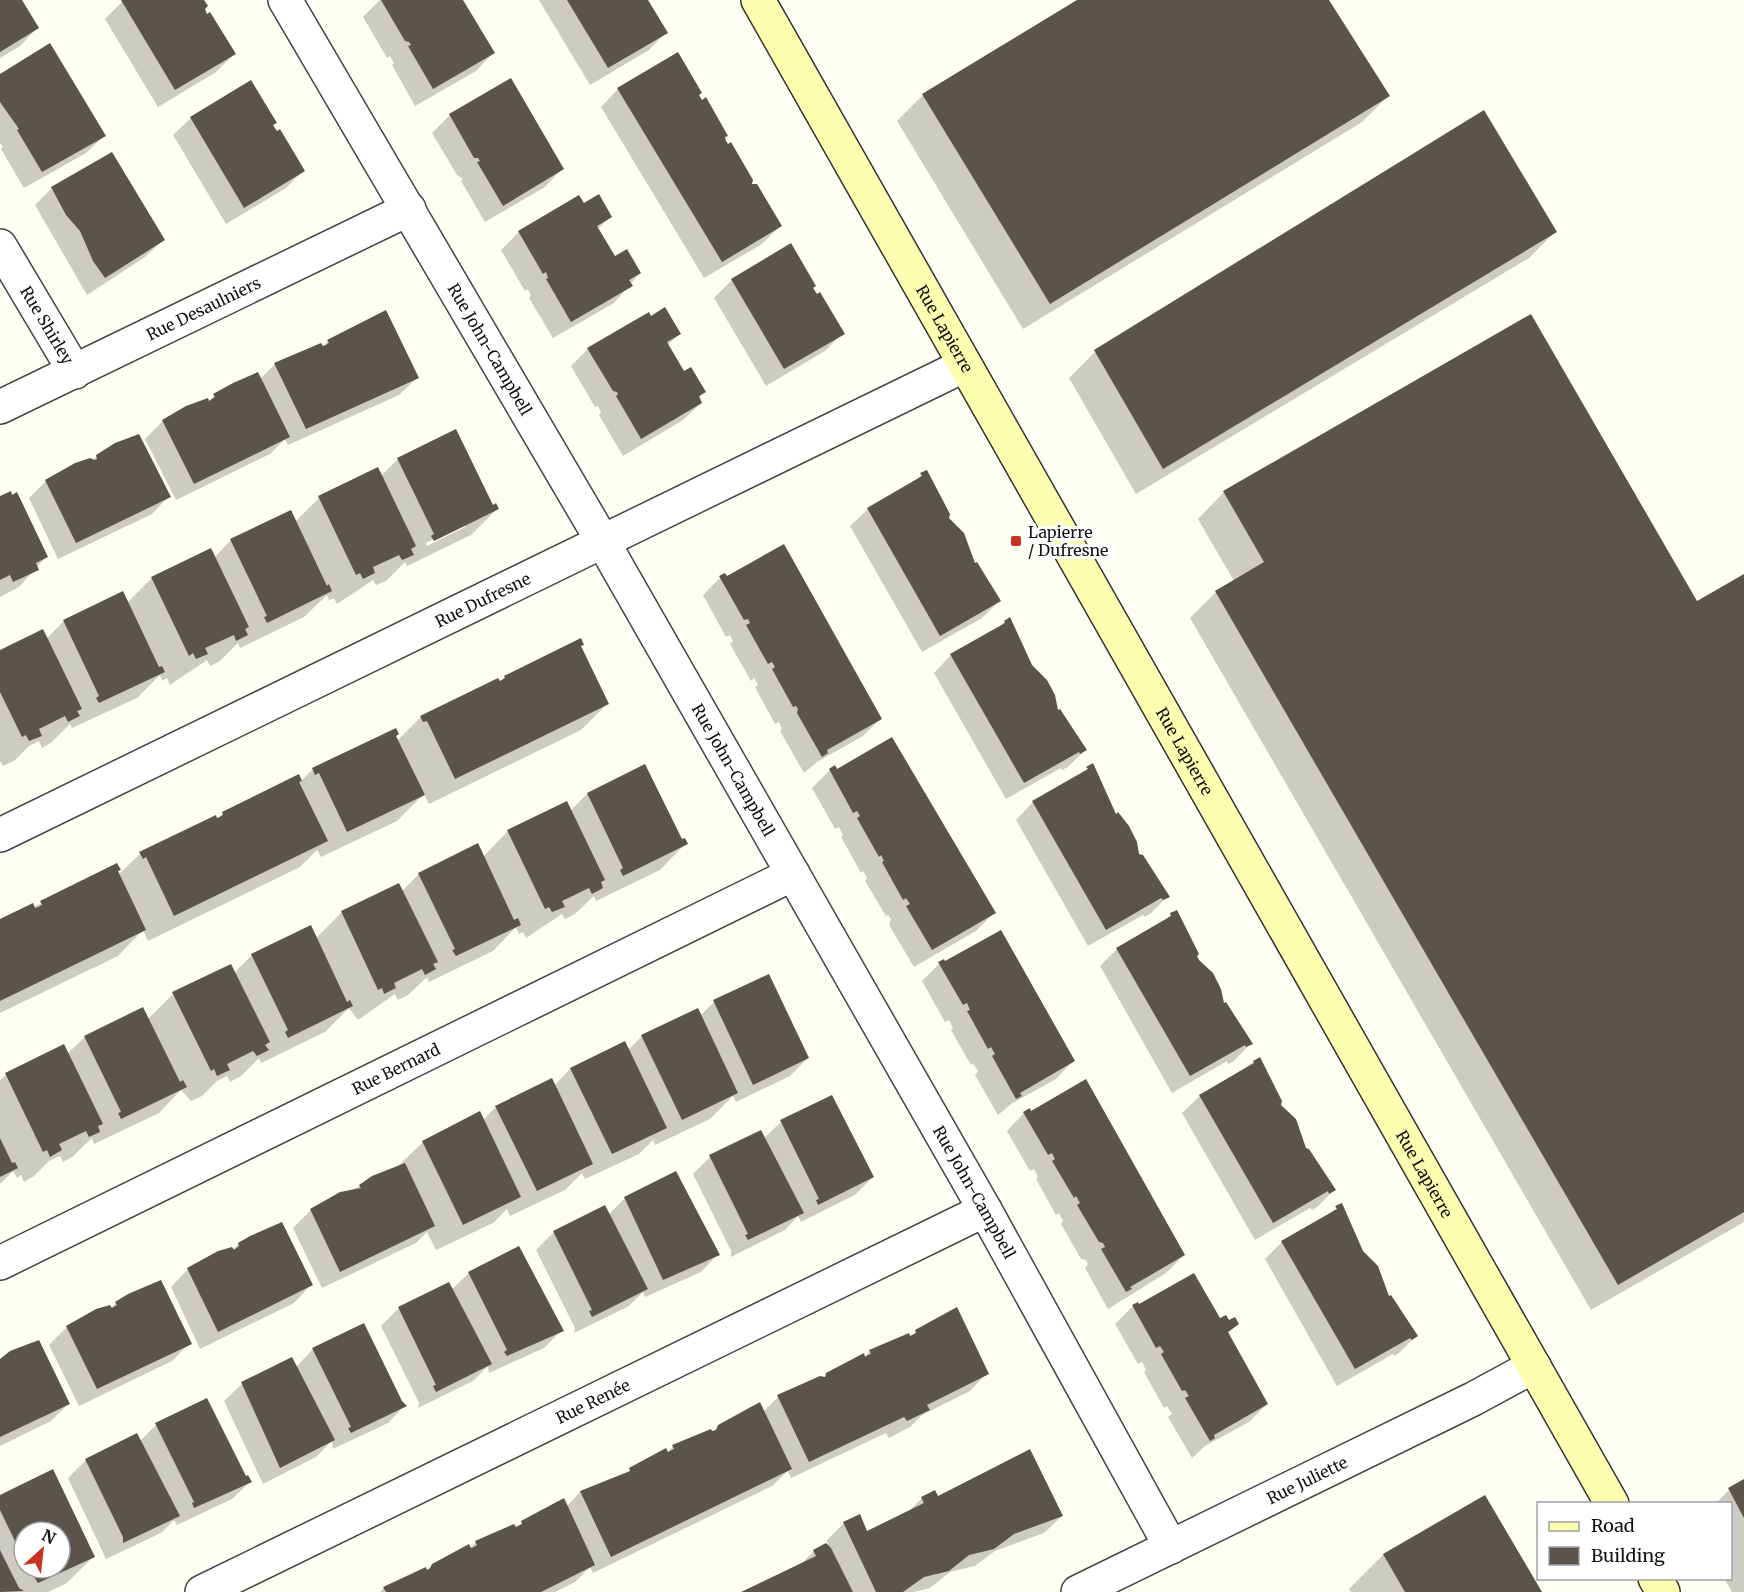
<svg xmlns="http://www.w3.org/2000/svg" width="1744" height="1592" viewBox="0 0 1744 1592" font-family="Merriweather,serif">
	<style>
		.shadow { fill: #0003; fill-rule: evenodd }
		.building { fill: #5a544d }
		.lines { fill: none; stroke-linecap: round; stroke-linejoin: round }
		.street-casing { stroke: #444; stroke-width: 36 }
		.secondary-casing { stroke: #333; stroke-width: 36 }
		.street { stroke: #fff; stroke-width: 33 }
		.secondary { stroke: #fcffb0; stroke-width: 33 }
		.poi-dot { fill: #c73323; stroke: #fff; stroke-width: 2 }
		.labels { text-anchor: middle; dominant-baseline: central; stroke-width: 6; stroke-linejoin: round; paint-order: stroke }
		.street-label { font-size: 16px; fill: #111; stroke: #fff }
		.poi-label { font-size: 16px; fill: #111; stroke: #fff; text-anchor: start }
	</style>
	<rect width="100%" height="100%" fill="#fffef5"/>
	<g class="shadow">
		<polygon points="0,0 20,0 37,28 20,46 0,58"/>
		<polygon points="124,0 202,0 203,9 234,54 216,72 158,107 105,19"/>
		<polygon points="380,0 462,0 493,53 476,71 415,106 392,65 394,63 390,56 387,58 363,17"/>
		<polygon points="539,0 647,0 666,32 649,50 590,85"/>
		<polygon points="1080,0 1327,0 1388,96 1362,122 1023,329 897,121 923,95"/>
		<polygon points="0,76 104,136 86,153 24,188 1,149 3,147 0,143"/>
		<polygon points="510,80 562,169 545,187 485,222 461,181 463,179 457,175 432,133 450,115"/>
		<polygon points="618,89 698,96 749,185 780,226 762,244 704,278 601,107"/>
		<polygon points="191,118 272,126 303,171 286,188 226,224 173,135"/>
		<polygon points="52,188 163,240 145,257 87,295 35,205"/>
		<polygon points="579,197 583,205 610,217 598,229 615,259 640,273 614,303 553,338 529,298 531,296 528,289 525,291 501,250 519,232"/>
		<polygon points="1555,232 1529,258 1136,494 1069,378 1095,352"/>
		<polygon points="732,280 812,288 843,333 825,351 766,386 714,298"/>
		<polygon points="650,318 679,334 667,346 683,373 705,392 698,398 701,403 683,420 623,456 599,415 601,412 598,406 595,407 571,366 588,349"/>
		<polygon points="328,341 417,378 399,395 288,445 285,439 270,454 176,500 145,439 163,421 208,402 214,396 260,379 275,364 322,348"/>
		<polygon points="97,456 169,496 152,514 58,559 29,498 46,481 91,462"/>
		<path d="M398 459 497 509 471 535 407 566 405 562 386 581 376 585 373 580 337 604 334 598 329 600 327 595 304 617 240 648 238 643 220 661 210 666 207 660 170 685 167 678 162 681 160 675 137 698 72 728 70 724 52 742 42 748 39 741 29 746 14 761 3 766 0 761V651L46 639 64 621 127 603 152 578 214 558 231 540 295 522 319 498 381 476ZM465 524V527L427 546 426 543Z"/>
		<polygon points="921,475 974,565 999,601 982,618 922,652 850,526 868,509 914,482"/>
		<polygon points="1224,492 1697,603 1744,576 1744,1222 1591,1310 1190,618 1216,592 1234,581 1198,519"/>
		<polygon points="0,498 46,557 19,587 0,597"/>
		<polygon points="720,578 880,719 863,736 817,762 804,773 780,731 782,729 779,722 775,724 755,687 758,685 754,678 751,681 730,644 733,641 730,635 726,637 703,595"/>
		<polygon points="1004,622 1057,712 1085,750 1068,767 1062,770 1061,768 1006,799 934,673 951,655 997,629"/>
		<polygon points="579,647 607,704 581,730 429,804 424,794 397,821 321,857 317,850 300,867 148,941 143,930 118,956 0,1013 0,921 116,872 118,875 140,854 215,817 216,820 223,813 298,776 301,781 313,769 395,736 397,741 421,717 499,683 505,677"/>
		<polygon points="1093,765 1115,816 1138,855 1168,896 1150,914 1145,917 1143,915 1088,946 1016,820 1033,802 1080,776"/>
		<polygon points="644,766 682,841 686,843 660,870 596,901 594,896 575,914 565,919 562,914 526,938 523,932 519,934 516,927 493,951 429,982 427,977 408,995 398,1000 395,994 358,1020 349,1008 325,1032 261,1063 259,1058 241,1076 230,1082 227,1076 217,1081 202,1096 191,1101 181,1090 159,1113 94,1144 92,1138 72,1157 63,1162 60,1156 49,1161 34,1176 24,1182 21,1175 17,1178 13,1171 0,1184 0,1080 6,1075 64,1046 67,1054 85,1037 148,1019 173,994 234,973 252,955 315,939 341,913 399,885 402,891 419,874 483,857 508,831 570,811 587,794"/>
		<polygon points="830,770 994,913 976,931 914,967 889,925 891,919 888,915 886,916 865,881 867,878 863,871 861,873 841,837 843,835 839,827 835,829 812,788"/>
		<polygon points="1171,915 1223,1006 1251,1043 1234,1061 1228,1064 1227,1061 1172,1093 1100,966 1117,949 1162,923"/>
		<polygon points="939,964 1073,1061 1056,1079 1011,1104 998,1115 975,1075 978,1071 973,1063 971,1065 951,1030 953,1028 949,1020 945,1022 922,981"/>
		<polygon points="714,1002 808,1058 790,1076 736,1102 733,1096 710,1119 655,1145 653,1140 639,1154 585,1179 582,1173 565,1190 510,1216 507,1209 493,1223 436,1250 427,1232 416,1243 322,1288 293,1228 311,1210 396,1168 423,1142 483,1120 496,1107 554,1086 570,1069 624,1043 628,1050 642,1036 700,1016"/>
		<polygon points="1254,1062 1304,1149 1334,1190 1317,1207 1312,1210 1310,1208 1255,1240 1182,1113 1200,1096"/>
		<polygon points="831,1097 873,1177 855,1195 801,1222 798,1216 785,1230 731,1257 731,1251 693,1174 710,1157 764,1138 781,1122"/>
		<polygon points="1024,1113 1184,1255 1166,1273 1108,1309 1085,1268 1088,1264 1086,1260 1081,1259 1061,1224 1063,1221 1059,1213 1056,1215 1036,1179 1038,1177 1034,1169 1030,1171 1007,1131"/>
		<polygon points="625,1198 718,1254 701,1272 645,1297 643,1292 629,1306 574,1333 575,1328 536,1250 554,1232 604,1207 608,1215"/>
		<polygon points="1341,1205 1362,1252 1389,1298 1416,1336 1399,1353 1394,1356 1393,1354 1337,1386 1265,1259 1282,1242 1328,1215"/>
		<polygon points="239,1244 311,1285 294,1303 200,1349 171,1287 188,1269 232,1250"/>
		<polygon points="469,1273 562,1330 544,1348 489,1373 488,1366 473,1381 418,1408 419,1403 381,1326 398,1309 448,1284 451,1290"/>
		<polygon points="116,1303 190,1343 172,1361 79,1406 49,1345 67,1327 97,1311 110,1309"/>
		<polygon points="1133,1306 1237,1324 1227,1334 1267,1404 1249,1422 1205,1446 1192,1458 1168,1417 1172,1414 1167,1406 1164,1408 1144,1372 1146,1370 1142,1362 1138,1364 1115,1324"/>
		<polygon points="916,1332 987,1373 970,1391 922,1415 910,1427 889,1438 886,1433 791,1478 788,1471 772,1486 593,1573 590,1567 575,1582 555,1592 380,1592 384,1588 426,1572 470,1548 476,1542 566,1507 580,1492 624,1475 665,1450 667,1453 673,1446 710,1431 712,1433 719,1426 763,1412 778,1397 823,1378 864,1357 870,1351 909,1338"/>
		<polygon points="313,1349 405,1405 388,1423 333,1449 332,1441 316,1457 263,1484 224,1401 242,1384 296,1367"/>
		<polygon points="0,1360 68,1404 51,1421 0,1446"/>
		<polygon points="156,1425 250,1482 232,1499 177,1525 174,1520 161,1533 106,1559 68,1478 86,1460 140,1441"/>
		<path d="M52 1471 93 1557 67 1583 48 1592H0V1497ZM24 1532H60V1568H24Z"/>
		<polygon points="1744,1480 1744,1592 1732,1592 1724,1578 1730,1578 1730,1504 1715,1504 1729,1490"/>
		<polygon points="1485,1497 1540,1592 1351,1592 1349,1589 1383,1555"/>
		<polygon points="922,1498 1062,1516 1044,1533 995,1551 975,1566 950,1572 930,1588 914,1592 745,1592 800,1565 814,1551 828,1544 827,1540 844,1523 867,1533 907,1513"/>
	</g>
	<g class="building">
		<polygon points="0,0 22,0 39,28 0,52"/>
		<polygon points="121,0 204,0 208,6 205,9 207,14 210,12 236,54 175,90"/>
		<polygon points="381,0 463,0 495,53 433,89 408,46 411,45 409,42 405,41"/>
		<polygon points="567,0 648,0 668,33 608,68"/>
		<polygon points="1077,0 1329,0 1390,96 1050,304 922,94"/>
		<polygon points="50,43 106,136 42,172 17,130 19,129 0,102 0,74"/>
		<polygon points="678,52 702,93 699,95 702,100 706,97 728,136 725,137 726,141 728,144 731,142 753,180 752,184 757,184 782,226 722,262 617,88"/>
		<polygon points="511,78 564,169 503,206 477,162 480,161 478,158 474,158 449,114"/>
		<polygon points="251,80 277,123 273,125 277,131 280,129 305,171 244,208 190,117"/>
		<polygon points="1484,110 1557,232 1163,469 1094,350"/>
		<polygon points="112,152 165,240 105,278 93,261 80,231 66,215 51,187"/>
		<polygon points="599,194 612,217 597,226 615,256 627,249 641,273 629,280 633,286 571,322 546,279 548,278 546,272 543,274 518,231 579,195 584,203"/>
		<polygon points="791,243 816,286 813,288 817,294 820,292 845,334 784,369 731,279"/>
		<polygon points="665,307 681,334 667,342 684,371 691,367 706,392 699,396 702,403 641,439 616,396 618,394 617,392 613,391 587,348 649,312 651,316"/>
		<polygon points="386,310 419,378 306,429 274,363 321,343 323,346 326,345 329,343 327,340"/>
		<polygon points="1531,314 1697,601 1744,574 1744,1212 1618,1285 1215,591 1264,562 1223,491"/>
		<polygon points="258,372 290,437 194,484 162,420 186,406 208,398 209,401 215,397 213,394 233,383"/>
		<polygon points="456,429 493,505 496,503 499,509 434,541 431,536 434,534 397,458"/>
		<polygon points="139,434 171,497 76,543 45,480 75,463 90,458 95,460 97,459 96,455 115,443"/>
		<polygon points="378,467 416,546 411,549 414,555 402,560 399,555 373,567 375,573 363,579 360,573 356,575 318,496"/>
		<polygon points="927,470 950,514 949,518 964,533 975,563 977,562 1001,601 940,636 867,508 922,476 920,473"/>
		<polygon points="11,491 12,495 17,492 48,557 36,563 39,570 13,582 10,575 0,580 0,496"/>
		<polygon points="291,510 327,586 329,584 332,591 267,623 264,617 267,616 230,539"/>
		<polygon points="784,544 882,719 827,750 828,753 822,757 797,713 798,709 796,706 793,707 772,669 775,667 772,662 768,664 746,625 750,623 748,619 744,620 719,576 725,573 727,576"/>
		<polygon points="211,548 249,627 245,629 248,635 236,641 234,635 205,648 208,654 196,659 193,653 189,656 151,577"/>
		<polygon points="123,591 159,667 162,666 165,672 99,703 96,698 99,696 63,620"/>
		<polygon points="1010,617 1032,665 1047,680 1055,695 1058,710 1060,709 1087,750 1080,754 1079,752 1024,783 950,654 1005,623 1004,621"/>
		<polygon points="43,629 82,709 77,711 80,716 68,722 65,716 39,729 42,736 29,741 26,735 22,737 0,692 0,650"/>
		<polygon points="581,638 584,645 581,646 609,704 455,779 427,721 423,722 420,716 498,678 500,681 505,678 504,676"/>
		<polygon points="396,728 399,734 396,736 425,795 347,832 319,773 315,775 312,768"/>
		<polygon points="892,737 996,913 932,950 906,906 910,904 906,898 903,900 882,862 884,861 881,855 879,857 857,818 860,816 857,811 853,813 829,769 835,765 837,769"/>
		<polygon points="1093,763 1116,814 1118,812 1129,826 1137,842 1139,854 1143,855 1170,897 1163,900 1161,898 1106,930 1032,801 1088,769 1086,767"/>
		<polygon points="645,764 682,839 685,838 688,844 623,876 620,870 623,868 587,793"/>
		<polygon points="299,774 302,781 299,782 328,841 174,916 146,857 143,859 139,852 216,815 217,818 220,817 223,815 222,812"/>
		<polygon points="567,801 605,880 601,882 603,888 592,894 589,888 562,901 565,907 552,912 549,907 545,909 507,830"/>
		<polygon points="478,843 514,920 518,918 521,925 456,956 452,950 455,949 418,873"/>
		<polygon points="117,863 121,870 118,871 146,930 0,1001 0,919 33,903 35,908 38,907 42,905 40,901"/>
		<polygon points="399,883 438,962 433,964 436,969 425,975 422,969 394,983 396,988 384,994 382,988 378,990 341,911"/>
		<polygon points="1177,910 1199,954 1197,956 1199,960 1213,973 1221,989 1224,1003 1226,1002 1253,1044 1246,1047 1245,1045 1190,1076 1116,948 1171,916 1170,913"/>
		<polygon points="311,925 347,1002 350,1000 353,1006 288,1038 285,1032 288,1030 251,954"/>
		<polygon points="1001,930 1075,1061 1020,1093 1022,1096 1016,1099 992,1056 995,1054 991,1047 988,1049 967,1011 970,1010 967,1003 963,1005 938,962 944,959 945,961"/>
		<polygon points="231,964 270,1042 265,1045 269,1050 257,1056 253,1051 227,1064 230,1070 217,1076 214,1069 211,1071 172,992"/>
		<polygon points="769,974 809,1058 753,1085 713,1000"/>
		<polygon points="143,1007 180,1082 183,1080 187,1087 121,1119 118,1113 121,1112 84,1036"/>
		<polygon points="698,1008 738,1093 682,1120 641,1035"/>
		<polygon points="625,1041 667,1128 612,1154 570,1068"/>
		<polygon points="64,1044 103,1124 98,1126 100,1132 89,1137 86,1131 59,1144 62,1150 50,1157 47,1150 43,1152 5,1073"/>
		<polygon points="1260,1057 1282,1101 1281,1105 1296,1119 1306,1148 1309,1149 1336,1190 1329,1194 1328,1191 1273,1223 1199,1095 1254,1063 1253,1061"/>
		<polygon points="552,1078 593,1164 537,1191 495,1106"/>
		<polygon points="1086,1079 1185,1255 1130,1287 1132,1289 1126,1292 1101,1249 1105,1247 1103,1243 1099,1242 1077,1205 1080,1203 1076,1196 1074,1198 1052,1161 1055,1159 1052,1153 1048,1155 1023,1112 1030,1108 1031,1111"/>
		<polygon points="832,1095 874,1177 818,1205 816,1200 819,1199 780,1120"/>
		<polygon points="480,1111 521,1197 463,1225 422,1141"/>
		<polygon points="761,1130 804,1213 748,1240 745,1235 748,1234 709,1155"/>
		<polygon points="0,1138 12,1163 15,1162 18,1168 0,1177"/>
		<polygon points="405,1163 435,1226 340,1272 310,1209 340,1192 361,1188 359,1185 372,1176"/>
		<polygon points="676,1171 720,1255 663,1280 624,1197"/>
		<polygon points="1342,1203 1363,1251 1378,1266 1389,1296 1391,1295 1418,1336 1412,1340 1410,1338 1355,1369 1281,1241 1337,1209 1335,1206"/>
		<polygon points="605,1205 648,1289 592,1317 589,1311 592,1310 553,1231"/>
		<polygon points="282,1222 313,1285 218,1332 187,1268 218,1251 232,1247 234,1250 239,1246 238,1243 250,1236"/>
		<polygon points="519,1246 564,1331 507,1356 504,1352 507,1350 468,1272"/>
		<polygon points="1194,1273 1220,1318 1226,1315 1229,1320 1235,1317 1239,1324 1228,1332 1268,1404 1214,1435 1215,1438 1210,1441 1185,1398 1189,1396 1185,1390 1182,1391 1161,1354 1164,1352 1160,1346 1156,1348 1132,1305 1138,1302 1139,1304"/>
		<polygon points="161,1280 192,1344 97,1389 66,1326 96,1309 110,1305 112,1308 117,1305 115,1302 128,1294"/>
		<polygon points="449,1282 492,1364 436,1392 433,1386 436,1385 398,1307"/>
		<polygon points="957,1307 989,1374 927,1405 930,1410 907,1421 904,1417 809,1462 777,1395 820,1376 825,1377 826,1373 864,1353 865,1357 868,1355 871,1354 869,1350 909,1333 910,1336 916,1333 915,1330"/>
		<polygon points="364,1323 402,1401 407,1406 351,1433 348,1428 351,1427 312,1348"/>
		<polygon points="39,1340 70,1404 0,1437 0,1359 10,1351"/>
		<polygon points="292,1357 335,1440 280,1468 241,1382"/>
		<polygon points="207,1398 246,1476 248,1475 252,1482 194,1508 192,1503 194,1502 155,1423"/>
		<polygon points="760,1402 792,1469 611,1557 580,1491 630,1471 629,1468 666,1448 668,1452 674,1449 672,1445 711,1429 712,1431 716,1430 718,1425"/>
		<polygon points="137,1433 180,1516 123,1543 123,1537 85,1459"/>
		<polygon points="1030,1449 1063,1516 1014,1534 994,1549 969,1555 949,1571 924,1577 903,1592 876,1592 843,1522 860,1514 867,1531 924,1503 921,1497 935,1490 938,1496 940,1495"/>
		<polygon points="53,1469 95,1557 38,1583 28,1568 60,1568 60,1532 24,1532 24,1560 0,1510 0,1495"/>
		<polygon points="1744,1479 1744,1518 1728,1488"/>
		<polygon points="1485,1495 1542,1592 1405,1592 1383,1554"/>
		<polygon points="564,1498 595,1565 541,1592 386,1592 383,1587 426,1567 427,1570 430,1568 432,1564 469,1544 471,1548 474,1547 477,1545 475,1541 514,1524 516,1527 522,1524 521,1521"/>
		<polygon points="826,1543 831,1548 853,1592 741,1592 816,1556 813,1550"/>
		<polygon points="0,1550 19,1588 24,1591 0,1592"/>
	</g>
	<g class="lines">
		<defs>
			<g id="street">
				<path id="s1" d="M285 0 603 542 985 1210 1171 1547"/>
				<path id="s2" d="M0 246 75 372"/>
				<path id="s3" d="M0 407 409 209"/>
				<path id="s4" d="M0 835 965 365"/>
				<path id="s5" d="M0 1263 793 874"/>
				<path id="s6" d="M202 1592 985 1210"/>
				<path id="s7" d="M1078 1592 1473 1399 1534 1366"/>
			</g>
			<g id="secondary">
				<path id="s8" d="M758 0 1612 1504"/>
				<polyline points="1655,1578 1663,1592"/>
			</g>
		</defs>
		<use href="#street" class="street-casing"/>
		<use href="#secondary" class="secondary-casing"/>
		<use href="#street" class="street"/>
		<use href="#secondary" class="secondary"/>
	</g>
	<rect class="poi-dot" x="1010" y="535" width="12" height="12" rx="3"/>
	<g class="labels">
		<g class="street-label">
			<text stroke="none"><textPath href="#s3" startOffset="226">Rue Desaulniers</textPath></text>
			<text stroke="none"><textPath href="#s2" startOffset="92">Rue Shirley</textPath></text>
			<text stroke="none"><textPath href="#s8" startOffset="378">Rue Lapierre</textPath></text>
			<text stroke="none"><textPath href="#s1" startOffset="405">Rue John-Campbell</textPath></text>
			<text stroke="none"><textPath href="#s4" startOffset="537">Rue Dufresne</textPath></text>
			<text stroke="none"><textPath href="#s8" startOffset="864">Rue Lapierre</textPath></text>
			<text stroke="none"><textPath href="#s1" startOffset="891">Rue John-Campbell</textPath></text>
			<text stroke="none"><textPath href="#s5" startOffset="441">Rue Bernard</textPath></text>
			<text stroke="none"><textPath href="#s8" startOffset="1350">Rue Lapierre</textPath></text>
			<text stroke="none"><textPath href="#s1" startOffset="1377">Rue John-Campbell</textPath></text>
			<text stroke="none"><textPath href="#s6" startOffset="435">Rue Renée</textPath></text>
			<text stroke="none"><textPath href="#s7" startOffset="255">Rue Juliette</textPath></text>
		</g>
		<g class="poi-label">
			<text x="1028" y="532">Lapierre<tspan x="1028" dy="18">/ Dufresne</tspan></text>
		</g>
	</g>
	<rect x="1537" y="1502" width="195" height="78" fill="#ffffff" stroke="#a0a0a0" stroke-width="1.5"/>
	<rect x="1549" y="1522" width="30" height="9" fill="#fcffb0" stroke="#a0a0a0" stroke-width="1.5"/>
	<text x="1591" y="1532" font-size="18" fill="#111111">Road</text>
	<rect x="1549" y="1547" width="30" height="18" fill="#5a544d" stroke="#a0a0a0" stroke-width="1.5"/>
	<text x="1591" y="1562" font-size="18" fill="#111111">Building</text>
	<g transform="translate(42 1550) rotate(27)"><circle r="28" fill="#ffffff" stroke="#a0a0a0" stroke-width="1.5"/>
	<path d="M0-4.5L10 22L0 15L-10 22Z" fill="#c73323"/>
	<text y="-9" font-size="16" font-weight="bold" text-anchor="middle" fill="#111111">N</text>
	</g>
</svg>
